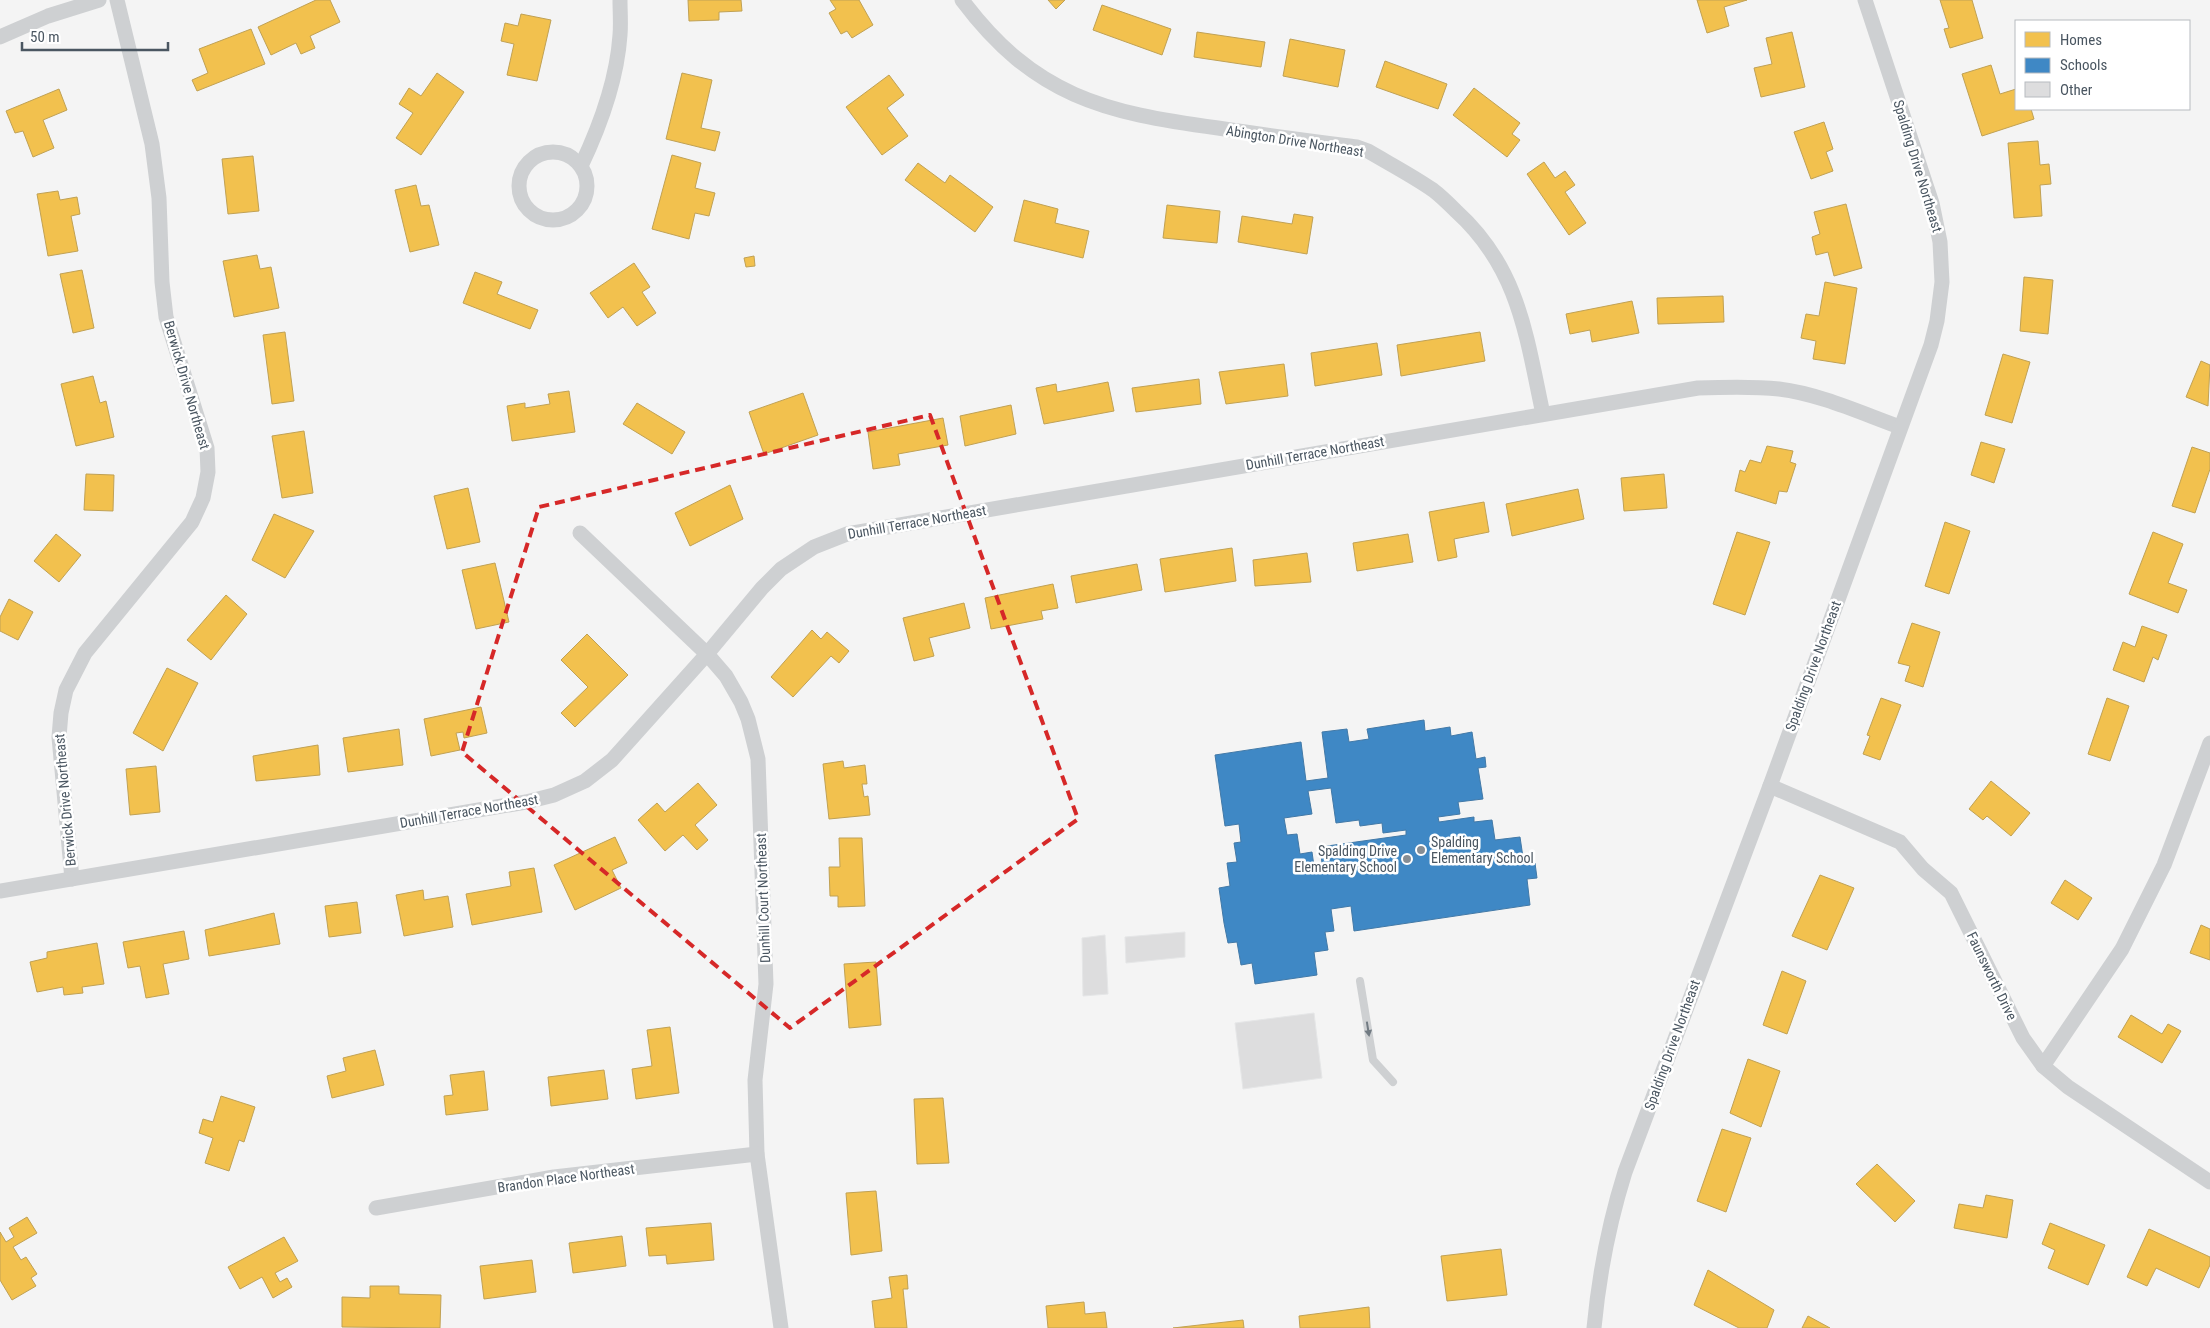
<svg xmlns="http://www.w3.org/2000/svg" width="2210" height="1328" viewBox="0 0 2210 1328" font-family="'Roboto Condensed',sans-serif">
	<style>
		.homes { fill: #f2c14e; stroke: #c0a154 }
		.schools { fill: #3f88c5; stroke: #4279a7; fill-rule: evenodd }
		.building { fill: #ddddde; stroke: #e5e6e7 }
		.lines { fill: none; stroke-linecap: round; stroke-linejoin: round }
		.lane { stroke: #ced0d2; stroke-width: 8 }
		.street { stroke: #ced0d2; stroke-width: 15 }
		.oneway { fill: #727b83 }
		.marked { fill: none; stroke: #d62828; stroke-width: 4; stroke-dasharray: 10 6; stroke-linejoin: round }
		.poi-dot { fill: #868d94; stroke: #fff; stroke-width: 2 }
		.labels { text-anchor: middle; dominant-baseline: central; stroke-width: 5; stroke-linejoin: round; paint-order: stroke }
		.street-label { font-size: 14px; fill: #4a5661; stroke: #fff }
		.poi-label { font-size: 14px; fill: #4a5661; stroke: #fff; text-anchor: start }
	</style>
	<rect width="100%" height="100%" fill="#f4f4f4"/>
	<g class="homes">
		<polygon points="316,0 330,0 340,22 310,36 315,48 301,54 296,43 271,55 258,27"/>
		<polygon points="688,0 741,0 742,11 719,12 719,20 689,21"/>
		<polygon points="830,0 859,0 873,25 852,38 847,31 841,34 829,13 836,9"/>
		<polygon points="1048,0 1065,0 1056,9"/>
		<polygon points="1697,0 1747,0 1724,7 1729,26 1707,33"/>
		<polygon points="1940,0 1972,0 1983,38 1950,48 1944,29 1949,28"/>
		<polygon points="1102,5 1171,29 1162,55 1093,30"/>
		<polygon points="521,14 551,20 537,81 507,75 514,44 501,41 505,23 518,26"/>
		<polygon points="251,29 265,64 197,91 192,80 208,73 199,49"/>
		<polygon points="1197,32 1265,42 1261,67 1194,57"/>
		<polygon points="1792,32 1805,87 1761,97 1754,68 1772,64 1766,38"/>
		<polygon points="1290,39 1345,50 1338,87 1283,76"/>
		<polygon points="1385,61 1447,84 1438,109 1376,87"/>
		<polygon points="1991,65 2000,94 2016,89 2016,109 2031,109 2034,119 1982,136 1962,74"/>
		<polygon points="437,73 464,92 421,155 396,138 413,113 399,104 409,88 421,96"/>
		<polygon points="682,73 712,80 701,128 720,132 715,151 666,139"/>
		<polygon points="889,75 904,95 887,108 908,136 882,155 846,107"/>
		<polygon points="1474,88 1520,123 1512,134 1520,140 1507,157 1453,115"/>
		<polygon points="59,89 67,110 43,120 54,148 33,157 23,131 15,133 6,111"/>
		<polygon points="1824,122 1833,149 1826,152 1833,171 1811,179 1794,132"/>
		<polygon points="2038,141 2040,165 2049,164 2051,184 2040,185 2042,216 2014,218 2008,143"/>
		<polygon points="672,155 701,163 695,188 715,193 709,216 695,213 689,239 652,229"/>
		<polygon points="253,156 259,211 228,214 222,159"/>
		<polygon points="1544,162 1555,178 1565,171 1575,185 1565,192 1586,223 1569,235 1527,174"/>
		<polygon points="918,163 945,183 950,175 993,207 975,232 905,180"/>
		<polygon points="416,185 421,206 429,205 439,245 410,252 395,190"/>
		<polygon points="58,191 60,200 77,197 80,214 71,216 78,251 48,256 37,194"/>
		<polygon points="1024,200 1058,209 1055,223 1089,231 1083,258 1014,241"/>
		<polygon points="1846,204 1862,268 1834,276 1828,252 1816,255 1812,237 1820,234 1814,212"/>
		<polygon points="1167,205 1220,211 1217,243 1163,238"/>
		<polygon points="1294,214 1313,217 1307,254 1238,242 1242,216 1292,224"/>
		<polygon points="257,255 260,269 271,267 279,308 234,317 223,261"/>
		<polygon points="754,256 755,266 746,267 744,258"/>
		<polygon points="634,263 650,287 642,292 656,313 637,326 623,307 608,318 590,293"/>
		<polygon points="82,270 94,328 73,333 60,274"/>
		<polygon points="475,272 502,282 497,294 538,310 530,329 463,303"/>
		<polygon points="2024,277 2053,280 2048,334 2020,331"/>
		<polygon points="1825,282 1857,288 1845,364 1813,359 1816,341 1801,338 1806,314 1819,316"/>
		<polygon points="1723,296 1724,322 1658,324 1657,298"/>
		<polygon points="1632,301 1639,333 1592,342 1590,330 1570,334 1566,314"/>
		<polygon points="285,332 294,401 272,404 263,335"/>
		<polygon points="1480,332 1485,361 1401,376 1397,345"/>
		<polygon points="1377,343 1382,375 1315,386 1311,353"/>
		<polygon points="2003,354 2030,362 2012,423 1985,415"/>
		<polygon points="2201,361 2210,365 2208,406 2186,397"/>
		<polygon points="1284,364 1288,396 1226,404 1219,372"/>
		<polygon points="93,376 100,403 106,401 114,437 76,446 61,384"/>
		<polygon points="1199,379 1201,404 1136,412 1132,388"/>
		<polygon points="1108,382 1114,411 1044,424 1036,388 1056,384 1057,392"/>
		<polygon points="569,391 575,432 512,441 507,406 525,403 525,408 550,404 548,394"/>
		<polygon points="803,393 818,435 764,454 749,412"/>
		<polygon points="637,403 685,432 672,454 623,424"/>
		<polygon points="1011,405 1016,434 965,446 960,416"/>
		<polygon points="943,418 948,445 898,454 900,465 873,469 868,432"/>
		<polygon points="304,431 313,493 282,498 272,436"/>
		<polygon points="1981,442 2005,449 1994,483 1971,475"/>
		<polygon points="1767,446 1793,451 1790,462 1796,464 1787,492 1779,491 1776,504 1735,491 1740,470 1745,472 1750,460 1761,463"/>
		<polygon points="2192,447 2210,453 2210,469 2195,513 2172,506"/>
		<polygon points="86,474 114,475 113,511 84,510"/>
		<polygon points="1664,474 1667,508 1624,511 1621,478"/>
		<polygon points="730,485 743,519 690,546 675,513"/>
		<polygon points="468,488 480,542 447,549 434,496"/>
		<polygon points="1578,489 1584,519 1512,536 1506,504"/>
		<polygon points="1484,502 1489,532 1454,539 1457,557 1438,561 1429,512"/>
		<polygon points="274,514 314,531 285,578 252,560"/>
		<polygon points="1945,522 1970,531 1949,594 1925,586"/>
		<polygon points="1737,532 1770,542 1745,615 1713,604"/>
		<polygon points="2153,532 2183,544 2168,583 2187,590 2178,613 2129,594"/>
		<polygon points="56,534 81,555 59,582 34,561"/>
		<polygon points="1408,534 1413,562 1357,571 1353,543"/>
		<polygon points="1232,548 1236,581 1165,592 1160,559"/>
		<polygon points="1307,553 1311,582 1255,586 1253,560"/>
		<polygon points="495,563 509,622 476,629 462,570"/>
		<polygon points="1137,564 1142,590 1076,603 1071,576"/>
		<polygon points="1053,584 1058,608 1041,611 1043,619 991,629 985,598"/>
		<polygon points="226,595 247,614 211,660 187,640"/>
		<polygon points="9,599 33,612 18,640 0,631 0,617"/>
		<polygon points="964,603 970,628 929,638 934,656 914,661 903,618"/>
		<polygon points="1912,623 1940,632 1923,687 1905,681 1910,666 1898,663"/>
		<polygon points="2142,626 2167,635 2158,660 2153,657 2144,682 2113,670 2123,642 2135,647"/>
		<polygon points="812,630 821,639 827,632 849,651 839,663 831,656 793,697 771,677"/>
		<polygon points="587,634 628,675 575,727 561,713 588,687 561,660"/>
		<polygon points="167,668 198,683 163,751 133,733"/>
		<polygon points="1881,698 1901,705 1880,760 1863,754 1870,736 1867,735"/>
		<polygon points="2107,698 2129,706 2110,761 2088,754"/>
		<polygon points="481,707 487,733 464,738 463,732 456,733 460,750 431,756 424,719"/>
		<polygon points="399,729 403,765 348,772 343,738"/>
		<polygon points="318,745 320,775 256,781 253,756"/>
		<polygon points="843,761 844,768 865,765 867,784 862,784 864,797 868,796 870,815 829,819 823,764"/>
		<polygon points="156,766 160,812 130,815 126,769"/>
		<polygon points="1991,781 2030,813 2011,836 1987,816 1983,820 1969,809"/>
		<polygon points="698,783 717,805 695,825 708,840 697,850 683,835 665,851 638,820 657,803 665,812"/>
		<polygon points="615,837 627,863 612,870 621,888 575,910 554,865"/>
		<polygon points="839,838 862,838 865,906 838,907 838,896 830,896 829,867 840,867"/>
		<polygon points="534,868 542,912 472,925 466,894 511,886 509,872"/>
		<polygon points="1820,875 1854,888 1827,950 1792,936"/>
		<polygon points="2065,880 2092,898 2078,920 2051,903"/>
		<polygon points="423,890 424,900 448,896 453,927 404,936 396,895"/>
		<polygon points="357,902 361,933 329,937 325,906"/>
		<polygon points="274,913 280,944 209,956 205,930"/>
		<polygon points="2201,925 2210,929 2210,960 2190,953"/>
		<polygon points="184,931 189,959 163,964 169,994 146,998 140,966 128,968 123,942"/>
		<polygon points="97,943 104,984 82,987 83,993 64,995 63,987 37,992 30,962 47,958 47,952"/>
		<polygon points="876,962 881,1025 849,1028 844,964"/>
		<polygon points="1782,971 1806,981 1787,1034 1763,1025"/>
		<polygon points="2131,1015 2162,1034 2168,1024 2181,1031 2162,1063 2118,1037"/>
		<polygon points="670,1027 679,1093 636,1099 632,1069 652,1066 647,1030"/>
		<polygon points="375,1050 384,1085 332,1098 327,1076 346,1071 343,1058"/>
		<polygon points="1748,1059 1780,1071 1761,1127 1730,1113"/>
		<polygon points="604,1070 608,1099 551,1106 548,1077"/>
		<polygon points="484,1071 488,1110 446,1115 444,1096 453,1095 450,1075"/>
		<polygon points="221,1096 255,1107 244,1142 239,1140 229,1171 205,1163 213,1138 199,1133 203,1119 213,1122"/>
		<polygon points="943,1098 949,1163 917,1164 914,1099"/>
		<polygon points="1722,1129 1751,1138 1726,1212 1697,1201"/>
		<polygon points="1877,1164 1915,1201 1895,1222 1856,1184"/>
		<polygon points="876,1191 882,1251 851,1255 846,1193"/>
		<polygon points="1986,1195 2013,1200 2007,1238 1954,1228 1959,1204 1983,1208"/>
		<polygon points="27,1217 37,1233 13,1247 21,1260 26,1257 37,1274 31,1278 36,1286 12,1300 0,1280 0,1232 6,1242 14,1237 9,1228"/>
		<polygon points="711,1223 714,1260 667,1264 666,1255 649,1256 646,1228"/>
		<polygon points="2050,1223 2105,1245 2088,1285 2048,1268 2055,1250 2042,1244"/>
		<polygon points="2149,1229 2210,1257 2210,1265 2199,1288 2156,1268 2147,1286 2127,1277"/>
		<polygon points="622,1236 626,1266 573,1273 569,1243"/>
		<polygon points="284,1237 298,1261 275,1273 280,1282 287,1278 292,1287 273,1298 262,1277 240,1289 228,1267"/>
		<polygon points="1501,1249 1507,1295 1447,1301 1441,1256"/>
		<polygon points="532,1260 536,1292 484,1299 480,1266"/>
		<polygon points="1708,1270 1774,1310 1767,1328 1739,1328 1694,1305"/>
		<polygon points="907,1275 908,1289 903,1289 907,1328 875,1328 872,1301 892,1298 889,1277"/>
		<polygon points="370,1286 399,1286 399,1294 441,1295 440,1328 342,1327 342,1297 370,1298"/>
		<polygon points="1084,1302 1085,1314 1105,1312 1107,1328 1048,1328 1046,1306"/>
		<polygon points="1369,1307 1370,1328 1300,1328 1299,1316"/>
		<polygon points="1808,1316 1830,1328 1802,1328"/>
		<polygon points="1243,1320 1244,1328 1173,1328"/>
	</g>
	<path class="schools" d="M1424 720 1425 731 1450 727 1451 736 1472 732 1476 759 1485 757 1486 767 1478 768 1483 799 1458 802 1460 814 1438 817 1439 822 1474 817V822L1492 820 1495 840 1520 837 1524 864 1535 863 1537 878 1527 879 1530 905 1354 931 1351 906 1331 909 1334 931 1325 932 1328 950 1314 952 1317 975 1255 984 1252 963 1241 965 1237 942 1228 943 1224 923 1219 888 1230 886 1227 863 1237 862 1234 843 1241 842 1239 824 1225 826 1215 755 1301 742 1306 781 1328 778 1322 732 1347 729 1349 742 1369 739 1367 729ZM1331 788 1336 823 1359 820 1360 826 1382 823 1383 833 1406 830V835L1320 847 1323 871 1315 873 1312 852 1300 854 1297 834 1287 835 1284 818 1312 814 1308 791Z"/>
	<g class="building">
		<polygon points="1185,932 1185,957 1126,963 1125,937"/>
		<polygon points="1105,935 1108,994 1083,996 1082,938"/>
		<polygon points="1314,1013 1322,1078 1243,1089 1235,1023"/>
	</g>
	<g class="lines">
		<polyline class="lane" points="1360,981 1373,1060 1393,1082"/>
		<g class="street">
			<path d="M962 0C1034 96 1104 113 1218 128 1264 135 1311 141 1357 147L1368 151C1390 164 1413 176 1433 190 1441 196 1449 204 1456 211 1519 268 1526 335 1543 414"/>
			<polyline points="0,37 48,16 99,0"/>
			<circle cx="553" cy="186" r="34"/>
			<path d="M581 166C600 126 617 80 620 35 621 24 620 12 620 0"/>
			<polyline points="580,533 707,654 726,676 741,702 748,719 758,759 766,984 755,1080 757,1154 781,1328"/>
			<polyline points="1770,786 1900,842 1923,869 1951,893 2023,1038 2043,1066 2068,1087 2210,1182"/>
			<polyline points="72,879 59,737 61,713 66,690 85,653 192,522 203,498 208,472 207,448 166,317 162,282 159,198 152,144 117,0"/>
			<path d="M0 891 526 802 554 795 585 781 612 760 707 654 762 588 781 569 814 547 847 534 1698 388C1725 387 1752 386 1779 389 1820 394 1861 413 1900 427"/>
			<polyline points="2043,1066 2122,949 2164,865 2210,743"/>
			<polyline points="376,1208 554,1177 757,1154"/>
			<path d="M1594 1328C1599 1275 1609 1223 1625 1172L1770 786 1931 345 1937 321 1942 282 1940 242 1932 203 1865 0"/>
		</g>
	</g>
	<defs><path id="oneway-solid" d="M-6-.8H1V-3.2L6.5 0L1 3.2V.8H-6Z" transform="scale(1.25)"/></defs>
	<use class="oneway" href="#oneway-solid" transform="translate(1368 1029) rotate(81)"/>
	<path class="marked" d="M930 415 1078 819 790 1028 462 752 539 507Z"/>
	<g class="poi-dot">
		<circle cx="1421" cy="850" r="5"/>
		<circle cx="1407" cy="859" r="5"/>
	</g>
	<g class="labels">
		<g class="street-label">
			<text transform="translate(1295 141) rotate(9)">Abington Drive Northeast</text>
			<text transform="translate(1918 166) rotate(73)">Spalding Drive Northeast</text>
			<text transform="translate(187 385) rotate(74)">Berwick Drive Northeast</text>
			<text transform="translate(1315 453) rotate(-10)">Dunhill Terrace Northeast</text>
			<text transform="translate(917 522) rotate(-10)">Dunhill Terrace Northeast</text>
			<text transform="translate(1813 666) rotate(-70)">Spalding Drive Northeast</text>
			<text transform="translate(65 800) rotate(-95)">Berwick Drive Northeast</text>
			<text transform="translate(469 811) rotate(-10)">Dunhill Terrace Northeast</text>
			<text transform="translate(763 898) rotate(-92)">Dunhill Court Northeast</text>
			<text transform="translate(1992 976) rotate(64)">Faunsworth Drive</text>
			<text transform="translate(1672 1045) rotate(-70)">Spalding Drive Northeast</text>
			<text transform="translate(566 1178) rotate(-8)">Brandon Place Northeast</text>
		</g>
		<g class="poi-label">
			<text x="1431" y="842">Spalding<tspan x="1431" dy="16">Elementary School</tspan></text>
			<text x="1397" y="851" text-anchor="end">Spalding Drive<tspan x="1397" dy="16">Elementary School</tspan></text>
		</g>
	</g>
	<rect x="2015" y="20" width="175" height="90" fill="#ffffff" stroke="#b7bbc0"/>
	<rect x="2025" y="32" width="25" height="15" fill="#f2c14e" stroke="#b7bbc0"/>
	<text x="2060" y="45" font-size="15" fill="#4a5661">Homes</text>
	<rect x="2025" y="58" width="25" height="15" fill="#3f88c5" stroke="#b7bbc0"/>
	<text x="2060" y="70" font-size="15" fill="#4a5661">Schools</text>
	<rect x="2025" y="82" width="25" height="15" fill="#ddddde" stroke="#b7bbc0"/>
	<text x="2060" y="95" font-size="15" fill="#4a5661">Other</text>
	<path d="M22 42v8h146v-8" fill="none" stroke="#4a5661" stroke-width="2.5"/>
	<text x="30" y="42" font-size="15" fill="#4a5661" stroke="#ffffff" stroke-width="4" paint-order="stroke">50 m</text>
</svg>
